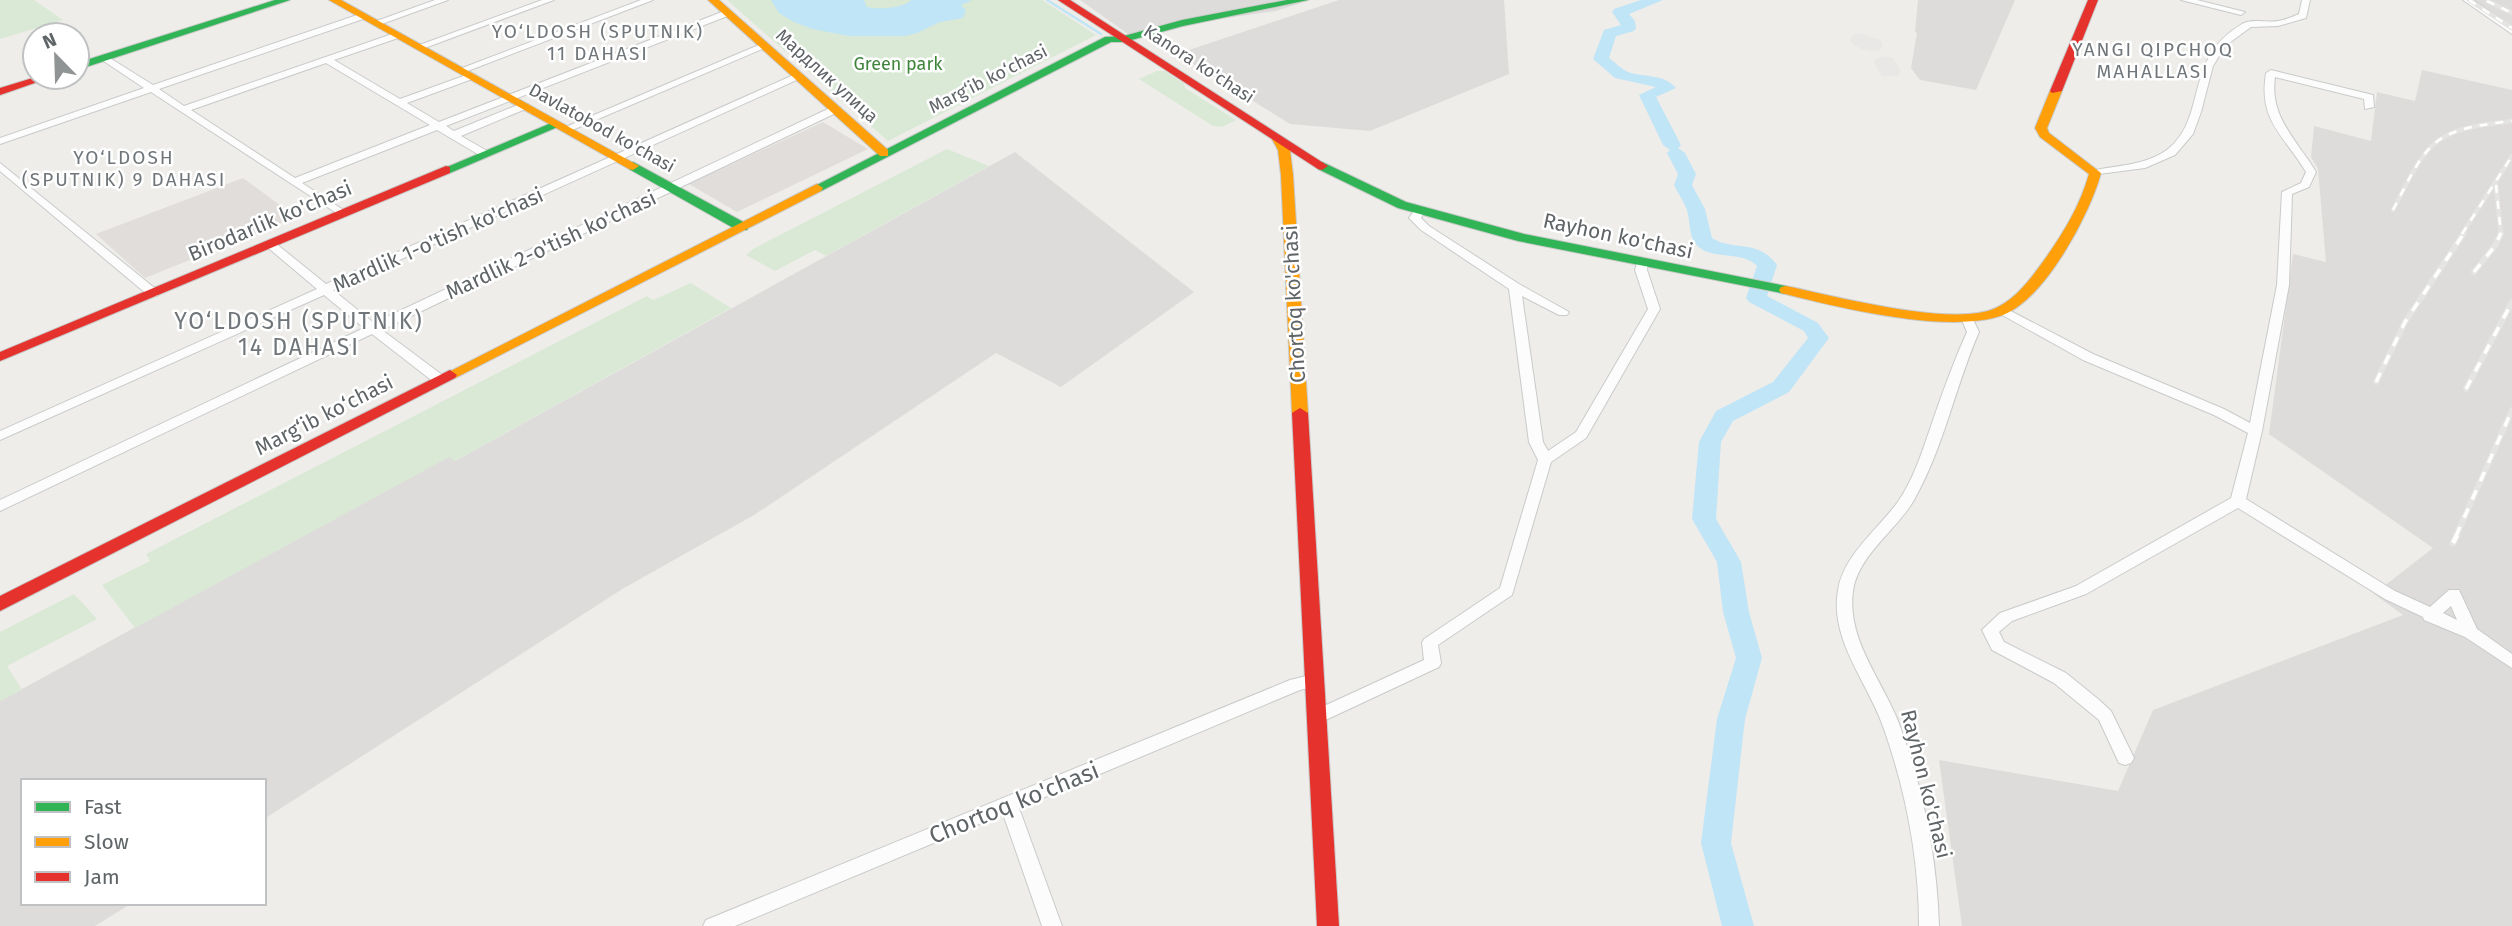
<svg xmlns="http://www.w3.org/2000/svg" width="2512" height="926" viewBox="0 0 2512 926" font-family="'Fira Sans',sans-serif">
	<style>
		.industrial { fill: #dedcda }
		.education { fill: #e0ddda }
		.green { fill: #dae9d6 }
		.water { fill: #c0e5f6 }
		.lines { fill: none; stroke-linecap: round; stroke-linejoin: round }
		.stream { stroke: #c0e5f6; stroke-width: 2.5 }
		.river { fill: #c0e5f6; fill-rule: evenodd }
		.taxiway { fill: #e9e8e6; fill-rule: evenodd }
		.street-casing { stroke: #c9caca; stroke-width: 2 }
		.fast-casing { stroke: #c8cac9; stroke-width: 2 }
		.slow-casing { stroke: #c8cac9; stroke-width: 2 }
		.jam-casing { stroke: #c8cac9; stroke-width: 2 }
		.street { fill: #fcfcfc; fill-rule: evenodd }
		.fast { fill: #30b455; fill-rule: evenodd }
		.slow { fill: #ff9f0a; fill-rule: evenodd }
		.jam { fill: #e5322d; fill-rule: evenodd }
		.rail-far2-casing { stroke: #e4e4e3; stroke-width: 4.5 }
		.rail-far1-casing { stroke: #e4e4e3; stroke-width: 6 }
		.rail-casing { stroke: #e4e4e3; stroke-width: 7 }
		.rail-far2 { stroke: #fff; stroke-width: 2.5; stroke-dasharray: 8; stroke-linecap: butt }
		.rail-far1 { stroke: #fff; stroke-width: 3.5; stroke-dasharray: 10; stroke-linecap: butt }
		.rail { stroke: #fff; stroke-width: 4.5; stroke-dasharray: 12; stroke-linecap: butt }
		.labels { text-anchor: middle; dominant-baseline: central; stroke-width: 5; stroke-linejoin: round; paint-order: stroke }
		.far-park-label { font-size: 18px; fill: #3e843a; stroke: #fff }
		.far-street-label { font-size: 18px; fill: #5f6467; stroke: #fff }
		.far-neighbourhood-label { font-size: 19px; letter-spacing: 2px; fill: #707679; stroke: #fff }
		.street-label { font-size: 21px; fill: #5f6467; stroke: #fff }
		.neighbourhood-label { font-size: 23px; letter-spacing: 2px; fill: #707679; stroke: #fff }
		.near-street-label { font-size: 24px; fill: #5f6467; stroke: #fff }
	</style>
	<rect width="100%" height="100%" fill="#eeedea"/>
	<g class="industrial">
		<polygon points="1080,0 1310,0 1276,11 1227,18 1186,19 1128,34"/>
		<polygon points="1339,0 1504,0 1509,74 1370,131 1290,124 1177,54"/>
		<polygon points="1918,0 2015,0 1976,90 1920,80 1911,68 1917,33 1915,32"/>
		<polygon points="2471,0 2512,0 2512,28"/>
		<polygon points="2422,70 2512,90 2512,926 1962,926 1939,760 2118,791 2153,710 2403,615 2374,594 2433,548 2269,434 2293,254 2326,262 2318,169 2311,157 2314,126 2371,141 2377,92 2415,101"/>
		<polygon points="1015,152 1194,292 1061,387 996,353 754,515 624,588 264,819 264,781 23,781 23,903 132,903 95,926 0,926 0,701 450,456 455,461"/>
	</g>
	<g class="education">
		<polygon points="823,122 868,149 737,212 689,184"/>
		<polygon points="243,178 296,217 145,278 96,234"/>
	</g>
	<g class="green">
		<polygon points="0,0 34,0 63,20 0,39"/>
		<polygon points="727,0 1042,0 1096,35 888,141"/>
		<polygon points="1157,71 1165,71 1184,84 1185,88 1236,120 1222,127 1213,126 1139,79"/>
		<polygon points="947,149 989,166 826,256 815,250 775,271 746,255 753,249"/>
		<polygon points="691,283 731,308 455,461 449,457 135,628 102,585 150,561 146,554 647,296 653,300"/>
		<polygon points="74,594 97,619 7,666 22,690 0,701 0,632"/>
	</g>
	<path class="water" d="M771 0H864L867 7C878 10 905 8 911 0H972L961 5 966 10 963 18 940 22 917 33 905 36H849L812 29 794 22 779 13Z"/>
	<g class="lines">
		<polyline class="stream" points="1047,0 1101,34"/>
		<path class="river" d="M1641 0H1663L1629 14 1635 21 1636 28 1634 31 1616 36 1609 58C1615 62 1621 69 1628 72 1645 78 1663 73 1676 88L1656 97 1681 145 1678 148 1685 153 1696 174 1692 185 1705 209 1712 238C1735 252 1757 238 1777 265L1767 296 1818 323 1829 338 1789 392 1733 421 1721 442 1716 519 1741 562 1749 612 1762 658 1745 719 1731 843 1754 926H1722L1701 843 1717 719 1736 658 1723 612 1717 562 1692 519 1699 442 1716 411 1773 382 1808 338 1804 331 1749 302 1746 298 1757 266C1741 249 1709 262 1695 243 1689 235 1690 220 1687 210 1684 202 1678 193 1674 185L1678 174 1667 153 1670 150 1663 145 1639 95 1656 87 1615 78 1593 59 1604 30 1621 25 1612 12 1614 9Z"/>
		<g class="taxiway">
			<path d="M1861 33 1880 40 1883 45 1880 50C1869 52 1857 50 1850 40L1853 35Z"/>
			<polygon points="1885,56 1893,58 1901,71 1898,76 1882,76 1874,63 1877,58"/>
		</g>
		<defs>
			<g id="street">
				<polygon points="435,0 448,0 379,25 371,23"/>
				<polygon points="542,0 554,0 422,49 414,47"/>
				<polygon points="641,0 653,0 465,72 457,70"/>
				<polygon points="2181,0 2197,0 2245,12 2241,15"/>
				<path d="M2302 0H2310L2306 18 2278 26 2251 27 2225 46 2213 66 2201 112 2193 134 2175 155 2145 168 2091 175V171C2116 165 2146 166 2168 149 2208 117 2183 58 2242 24 2253 18 2266 23 2278 21 2285 20 2292 17 2299 14Z"/>
				<polygon points="2463,0 2473,0 2512,27 2512,34"/>
				<path d="M727 10 732 13 730 15 446 126 454 131 520 104H528V108L461 136 489 152V156H481L437 130 302 183 345 211V215L341 216 151 92 0 144V138L144 88 102 60 100 58 105 55 153 85 363 13 368 16 366 18 159 89 184 106 398 32 403 35 401 37 334 60 400 99 469 74H475V78L407 103 439 122ZM326 63 430 125 295 178 191 110Z"/>
				<polygon points="761,44 769,46 570,131 566,132 561,129"/>
				<path d="M2271 70 2373 95 2374 107 2365 109 2364 99 2275 77C2269 117 2297 140 2316 172L2309 187 2292 194 2289 285 2262 431 2246 499 2395 591 2430 607 2449 590H2459L2477 629 2512 654V668L2465 637 2424 620 2423 617 2385 599 2238 508 2086 594 2012 621 1999 632 2004 642 2066 673 2098 699 2111 711 2134 758 2131 763 2125 765 2119 763 2099 720 2054 683 1992 650 1982 630 2000 613 2076 586 2231 498 2248 433 2214 415 2083 360 1995 311 2001 307 2005 308 2093 354 2224 409 2250 423 2277 285 2282 192 2301 183 2306 172C2284 135 2258 121 2266 73ZM2451 606 2457 620 2443 613Z"/>
				<polygon points="798,73 803,76 801,78 333,290 374,323 832,107 840,107 840,111 382,330 445,377 447,380 445,383 435,383 372,334 0,511 0,500 364,328 324,295 0,440 0,431 317,289 266,246 266,242 274,242 326,284"/>
				<polygon points="0,163 157,290 159,293 157,296 149,296 0,171"/>
				<polygon points="1419,208 1425,211 1421,218 1429,226 1519,284 1569,312 1567,315 1559,315 1522,296 1543,442 1548,451 1576,432 1648,309 1635,270 1638,260 1646,260 1648,262 1647,270 1660,309 1586,438 1551,462 1512,595 1438,645 1441,663 1439,667 1317,724 1311,722 1309,717 1311,712 1424,660 1422,643 1424,639 1500,588 1538,460 1529,442 1509,289 1421,230 1409,218 1415,209"/>
				<path d="M1967 314 1971 315 1979 332C1955 387 1944 447 1914 500 1897 530 1858 555 1853 591 1846 642 1886 684 1901 729 1924 792 1937 859 1939 926H1919C1919 859 1906 792 1884 729 1869 684 1829 640 1838 590 1843 556 1877 530 1897 503 1913 481 1922 452 1931 426 1942 394 1953 363 1967 332L1961 318Z"/>
				<polygon points="1314,674 1320,675 1322,680 1320,685 1300,690 1019,808 1062,926 1042,926 1003,814 735,926 703,926 706,920 1290,680"/>
			</g>
			<g id="fast">
				<polygon points="275,0 290,0 77,70 77,63"/>
				<polygon points="1287,0 1308,0 1183,26 1124,42 1111,42 821,191 813,191 811,188 1105,37 1124,36 1182,20"/>
				<polygon points="556,121 562,124 560,126 450,173 442,173 440,170"/>
				<polygon points="633,162 747,224 748,227 747,230 737,230 629,169 627,166"/>
				<polygon points="1322,162 1406,202 1524,234 1786,286 1793,290 1786,294 1518,241 1398,208 1318,169 1316,166"/>
			</g>
			<g id="slow">
				<polygon points="329,0 341,0 639,166 633,170 629,169"/>
				<polygon points="708,0 719,0 888,150 888,156 880,156"/>
				<path d="M2056 88 2062 91 2047 128 2049 133 2101 173C2090 214 2045 299 2003 315 1949 335 1837 307 1781 293L1779 290 1781 287 1786 286C1834 296 1954 328 1996 308 2017 298 2032 277 2045 259 2064 232 2080 206 2089 174L2040 137 2035 128 2050 91Z"/>
				<polygon points="1278,135 1282,137 1290,150 1293,175 1308,413 1300,418 1292,413 1281,175 1278,150 1272,139"/>
				<polygon points="817,184 823,188 821,191 455,378 445,378 443,375"/>
			</g>
			<g id="jam">
				<polygon points="1058,0 1070,0 1328,166 1322,170 1318,169"/>
				<polygon points="2088,0 2098,0 2062,91 2052,93 2050,91"/>
				<polygon points="36,77 52,77 0,95 0,88"/>
				<polygon points="446,166 450,167 450,173 0,361 0,352"/>
				<polygon points="450,370 457,375 455,378 0,611 0,596"/>
				<polygon points="1300,408 1308,413 1339,926 1317,926 1292,413"/>
			</g>
		</defs>
		<use href="#street" class="street-casing"/>
		<use href="#fast" class="fast-casing"/>
		<use href="#slow" class="slow-casing"/>
		<use href="#jam" class="jam-casing"/>
		<use href="#street" class="street"/>
		<use href="#fast" class="fast"/>
		<use href="#slow" class="slow"/>
		<use href="#jam" class="jam"/>
		<defs>
			<g id="rail-far2">
				<polyline points="2469,0 2512,28"/>
				<polyline points="2487,1 2512,13"/>
				<polyline points="2496,185 2501,234"/>
				<path d="M2393 210C2429 140 2431 130 2512 121"/>
				<polyline points="2462,234 2512,156"/>
			</g>
			<g id="rail-far1">
				<polyline points="2474,272 2495,246 2501,233"/>
				<polyline points="2376,382 2405,322 2464,233"/>
				<polyline points="2466,389 2512,302"/>
				<polyline points="2456,536 2512,410"/>
			</g>
			<polyline id="rail" points="2453,543 2457,535"/>
		</defs>
		<use href="#rail-far2" class="rail-far2-casing"/>
		<use href="#rail-far1" class="rail-far1-casing"/>
		<use href="#rail" class="rail-casing"/>
		<use href="#rail-far2" class="rail-far2"/>
		<use href="#rail-far1" class="rail-far1"/>
		<use href="#rail" class="rail"/>
	</g>
	<g class="labels">
		<g class="far-park-label">
			<text x="898" y="64">Green park</text>
		</g>
		<g class="far-street-label">
			<text transform="translate(1199 64) rotate(33)">Kanora ko'chasi</text>
			<text transform="translate(827 76) rotate(42)">Мардлик улица</text>
			<text transform="translate(988 79) rotate(-27)">Marg‘ib ko‘chasi</text>
			<text transform="translate(602 128) rotate(29)">Davlatobod ko'chasi</text>
		</g>
		<g class="far-neighbourhood-label">
			<text x="598" y="31">YO‘LDOSH (SPUTNIK)<tspan x="598" dy="22">11 DAHASI</tspan></text>
			<text x="2153" y="49">YANGI QIPCHOQ<tspan x="2153" dy="22">MAHALLASI</tspan></text>
			<text x="124" y="157">YO‘LDOSH<tspan x="124" dy="22">(SPUTNIK) 9 DAHASI</tspan></text>
		</g>
		<g class="street-label">
			<text transform="translate(270 221) rotate(-23)">Birodarlik ko'chasi</text>
			<text transform="translate(1618 236) rotate(12)">Rayhon ko'chasi</text>
			<text transform="translate(438 240) rotate(-24)">Mardlik 1-o'tish ko'chasi</text>
			<text transform="translate(551 245) rotate(-25)">Mardlik 2-o'tish ko'chasi</text>
			<text transform="translate(1294 304) rotate(-93)">Chortoq ko'chasi</text>
			<text transform="translate(324 415) rotate(-27)">Marg‘ib ko‘chasi</text>
			<text transform="translate(1926 784) rotate(76)">Rayhon ko'chasi</text>
		</g>
		<g class="neighbourhood-label">
			<text x="299" y="321">YO‘LDOSH (SPUTNIK)<tspan x="299" dy="26">14 DAHASI</tspan></text>
		</g>
		<g class="near-street-label">
			<text transform="translate(1014 803) rotate(-22)">Chortoq ko'chasi</text>
		</g>
	</g>
	<rect x="21" y="779" width="245" height="126" fill="#ffffff" stroke="#bfc1c2" stroke-width="2"/>
	<rect x="35" y="802" width="35" height="10" fill="#30b455" stroke="#bfc1c2" stroke-width="2"/>
	<text x="84" y="814" font-size="21" fill="#5f6467">Fast</text>
	<rect x="35" y="837" width="35" height="10" fill="#ff9f0a" stroke="#bfc1c2" stroke-width="2"/>
	<text x="84" y="849" font-size="21" fill="#5f6467">Slow</text>
	<rect x="35" y="872" width="35" height="10" fill="#e5322d" stroke="#bfc1c2" stroke-width="2"/>
	<text x="84" y="884" font-size="21" fill="#5f6467">Jam</text>
	<g transform="translate(56 56) rotate(337)"><circle r="33" fill="#ffffff" stroke="#bfc1c2" stroke-width="2"/>
	<path d="M0-5L12 26L0 18L-12 26Z" fill="#919495"/>
	<text y="-10" font-size="19" font-weight="bold" text-anchor="middle" fill="#5f6467">N</text>
	</g>
</svg>
